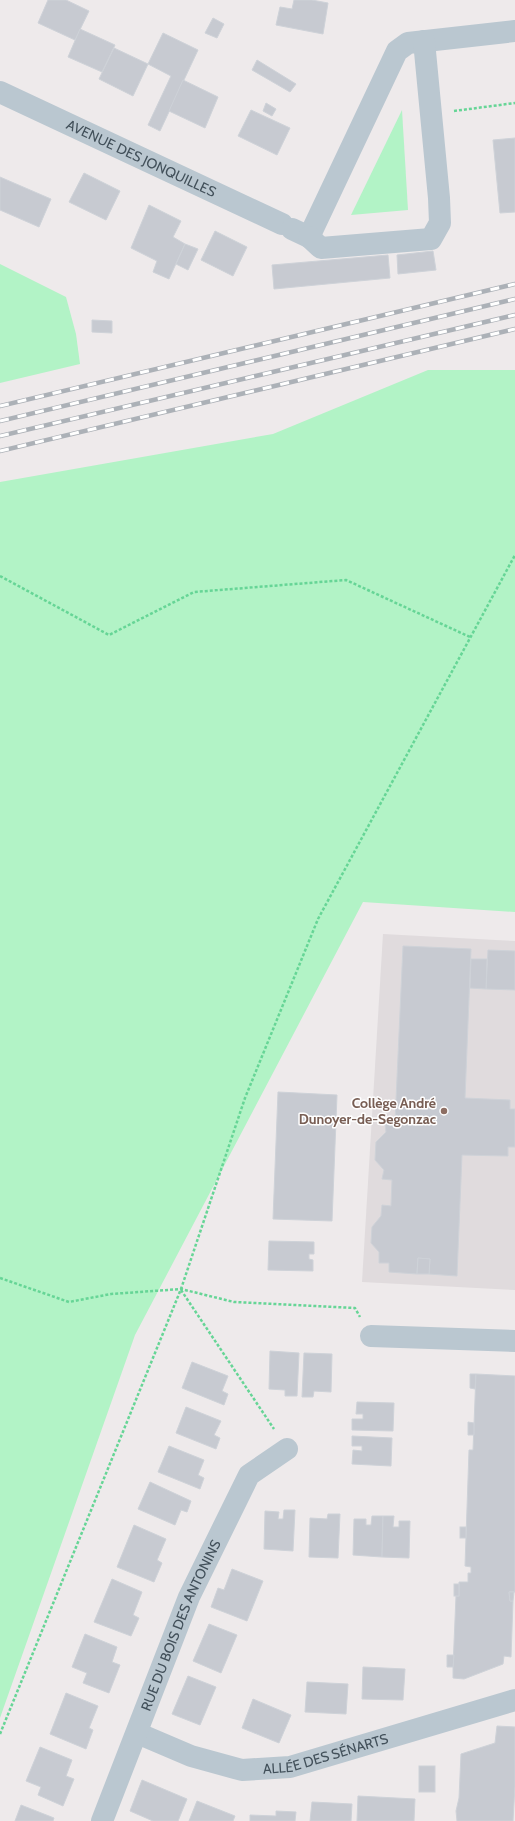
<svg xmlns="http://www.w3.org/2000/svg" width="515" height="1821" viewBox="0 0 515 1821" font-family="Cabin,sans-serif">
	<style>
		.education { fill: #e0dbdd }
		.green { fill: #b2f3c6 }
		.building { fill: #c7cad1; stroke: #ced2d8 }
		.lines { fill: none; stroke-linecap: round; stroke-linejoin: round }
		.path { stroke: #66d596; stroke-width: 2.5; stroke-dasharray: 3 2; stroke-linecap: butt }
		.minor { stroke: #bac7d0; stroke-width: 22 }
		.rail-casing { stroke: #acb1b7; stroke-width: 4.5 }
		.rail { stroke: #fff; stroke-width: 3; stroke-dasharray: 9; stroke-linecap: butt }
		.education-dot { fill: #8d6e63; stroke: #fff; stroke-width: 1.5 }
		.labels { text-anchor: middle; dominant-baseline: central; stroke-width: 3; stroke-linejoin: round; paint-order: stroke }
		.street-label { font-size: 14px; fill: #42505a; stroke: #fff }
		.education-label { font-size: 14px; font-weight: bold; fill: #785e54; stroke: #fff; text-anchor: end }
	</style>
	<rect width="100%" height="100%" fill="#eeeaeb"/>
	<polygon class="education" points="383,934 515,941 515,1290 362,1282"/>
	<g class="green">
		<polygon points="402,110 408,210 351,215"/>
		<polygon points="0,264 66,297 76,334 80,364 0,383"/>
		<polygon points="428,370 515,370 515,912 363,902 135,1335 0,1718 0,482 273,434"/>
	</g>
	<g class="building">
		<polygon points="48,0 66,0 89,11 75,40 38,23"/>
		<polygon points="294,0 312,0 328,3 323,34 276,25 280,7 292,9"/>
		<polygon points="213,18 224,24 217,38 205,33"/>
		<polygon points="80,29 115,45 102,72 68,57"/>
		<polygon points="163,33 198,50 160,131 148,125 171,76 148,64"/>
		<polygon points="114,48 148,64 133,96 99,79"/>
		<polygon points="257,60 296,84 290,92 252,70"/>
		<polygon points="183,80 218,97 205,128 169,111"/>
		<polygon points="266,103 276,109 272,116 263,111"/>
		<polygon points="251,110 290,128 277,155 238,136"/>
		<polygon points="515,138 515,212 500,213 493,140"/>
		<polygon points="84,173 120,191 106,220 69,202"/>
		<polygon points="0,177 51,199 39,227 0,210"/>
		<polygon points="149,205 181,221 173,237 185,244 169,279 153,272 157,261 131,248"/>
		<polygon points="215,231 247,247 233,276 201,260"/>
		<polygon points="185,244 198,249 188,270 176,264"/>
		<polygon points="433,251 436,270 398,274 397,255"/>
		<polygon points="388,255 390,278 274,289 272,265"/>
		<polygon points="92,320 112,321 112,333 92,332"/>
		<polygon points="403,946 471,949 465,1098 510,1100 510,1109 515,1109 515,1147 508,1147 508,1156 462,1155 457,1276 429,1274 430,1259 418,1258 417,1274 389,1272 389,1263 379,1263 379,1252 371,1243 372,1227 381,1216 382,1205 391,1206 392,1180 382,1179 384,1170 375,1160 376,1142 386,1132 385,1123 395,1122"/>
		<polygon points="488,950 515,951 515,990 486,989"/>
		<polygon points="471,959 487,959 486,989 470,988"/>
		<polygon points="278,1092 337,1095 332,1221 273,1219"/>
		<polygon points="269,1241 314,1242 314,1254 309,1254 309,1259 313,1260 313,1271 268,1270"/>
		<polygon points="418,1258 430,1259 429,1274 417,1274"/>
		<polygon points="270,1351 299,1353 297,1396 285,1396 285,1390 269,1389"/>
		<polygon points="304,1353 332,1354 331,1392 314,1391 313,1397 302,1397"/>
		<polygon points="192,1362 228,1376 222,1391 228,1394 224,1405 182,1388"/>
		<polygon points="470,1374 476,1374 475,1389 470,1388"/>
		<polygon points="476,1374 515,1376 515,1592 509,1592 510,1601 513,1601 511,1657 504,1656 503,1664 464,1679 453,1678 453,1667 456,1596 459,1596 459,1582 468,1582 468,1573 471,1573 471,1567 465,1566 469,1450 473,1450"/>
		<polygon points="357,1402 394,1403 393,1431 352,1430 352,1419 363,1419 363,1414 356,1414"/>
		<polygon points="186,1407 221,1421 214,1435 220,1438 216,1449 176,1433"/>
		<polygon points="468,1422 474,1423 474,1435 468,1435"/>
		<polygon points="352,1436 392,1438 391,1466 352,1464 353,1450 362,1451 362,1446 352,1446"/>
		<polygon points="169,1446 204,1460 198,1475 204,1478 200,1489 158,1472"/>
		<polygon points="150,1482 191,1501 187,1512 181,1510 175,1525 138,1509"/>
		<polygon points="284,1510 295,1510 293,1551 264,1549 265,1511 279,1512 278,1519 283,1519"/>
		<polygon points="328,1514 340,1514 338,1558 309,1557 310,1518 327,1519"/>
		<polygon points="372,1516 383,1516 382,1557 353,1555 354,1519 366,1519 366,1525 371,1525"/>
		<polygon points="383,1516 394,1516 393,1527 399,1527 399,1521 410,1521 409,1558 382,1557"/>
		<polygon points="134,1525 166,1539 157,1560 162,1563 154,1582 117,1567"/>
		<rect x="460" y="1527" width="6" height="11"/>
		<polygon points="232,1569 263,1581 247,1621 211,1607 218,1588 224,1590"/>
		<polygon points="112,1579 142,1592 133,1615 139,1618 131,1636 94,1622"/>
		<rect x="454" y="1584" width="5" height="12"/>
		<polygon points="509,1592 514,1592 513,1601 510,1601"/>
		<polygon points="209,1624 237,1635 221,1673 193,1661"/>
		<polygon points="85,1634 117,1647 112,1662 120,1665 109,1693 83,1683 87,1673 72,1667"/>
		<polygon points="447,1655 454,1655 453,1667 447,1667"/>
		<polygon points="363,1667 405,1669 403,1700 362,1699"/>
		<polygon points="188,1676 216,1687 200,1725 172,1714"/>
		<polygon points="307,1682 348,1684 346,1714 305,1712"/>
		<polygon points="66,1693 98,1706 89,1728 93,1730 86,1749 50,1734"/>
		<polygon points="253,1699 291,1715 279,1743 242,1728"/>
		<polygon points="497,1726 515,1727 515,1786 513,1821 457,1821 456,1811 459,1798 461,1754 495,1743"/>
		<polygon points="40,1747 72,1760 66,1776 74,1779 63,1806 38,1795 41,1787 26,1781"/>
		<rect x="419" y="1766" width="16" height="26"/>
		<polygon points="142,1780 187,1799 178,1821 153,1821 130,1811"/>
		<polygon points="358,1796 415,1799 414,1821 357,1821"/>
		<polygon points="197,1801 235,1816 233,1821 189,1821"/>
		<polygon points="312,1802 352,1804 351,1821 310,1821"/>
		<polygon points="21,1805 54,1818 53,1821 15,1821"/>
		<polygon points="276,1811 296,1812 295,1821 250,1821 250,1815 276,1816"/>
	</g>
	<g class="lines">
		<g class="path">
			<polyline points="454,111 515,103"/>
			<polyline points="0,576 109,635 194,592 346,580 470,637"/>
			<polyline points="0,1278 69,1302 111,1294 181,1289 234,1302 355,1308 360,1317"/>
			<polyline points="181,1290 274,1429"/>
			<polyline points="0,1734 181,1289 245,1098 318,919 515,555"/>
		</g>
		<g class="minor">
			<path id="s1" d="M0 92 282 224"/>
			<polyline points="292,229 309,237 397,51 408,43 515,31"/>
			<polyline points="309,237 321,248 431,239 440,223 439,198 424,41"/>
			<polyline points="371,1336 515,1341"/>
			<path id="s2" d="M137 1733 191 1756 242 1770 290 1767 515 1700"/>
			<path id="s3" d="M102 1821 189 1597 249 1475 287 1449"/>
		</g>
		<defs>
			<g id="rail">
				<polyline points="0,406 515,284"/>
				<polyline points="0,421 515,299"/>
				<polyline points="0,436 515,315"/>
				<polyline points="0,451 515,329"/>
			</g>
		</defs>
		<use href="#rail" class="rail-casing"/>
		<use href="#rail" class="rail"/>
	</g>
	<circle class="education-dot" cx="444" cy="1111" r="4"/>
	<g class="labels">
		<g class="street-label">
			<text stroke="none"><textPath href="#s1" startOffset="156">AVENUE DES JONQUILLES</textPath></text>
			<text stroke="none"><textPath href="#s3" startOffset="211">RUE DU BOIS DES ANTONINS</textPath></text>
			<text stroke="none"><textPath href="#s2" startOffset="197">ALLÉE DES SÉNARTS</textPath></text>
		</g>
		<g class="education-label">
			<text x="436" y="1103">Collège André<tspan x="436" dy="16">Dunoyer-de-Segonzac</tspan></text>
		</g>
	</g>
</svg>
